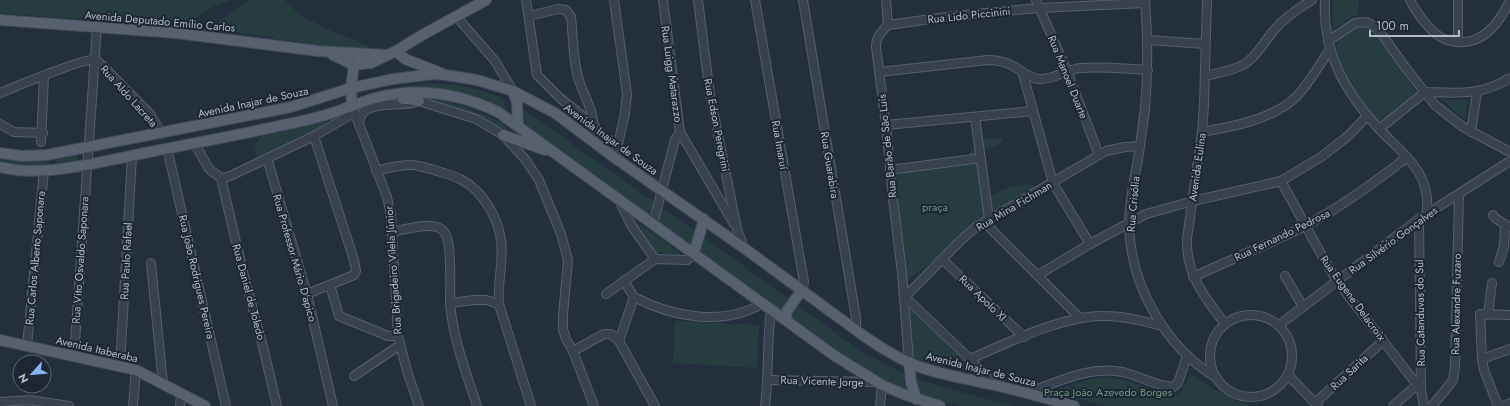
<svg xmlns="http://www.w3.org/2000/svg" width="1510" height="406" viewBox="0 0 1510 406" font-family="Jost,sans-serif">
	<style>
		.green { fill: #263c3f }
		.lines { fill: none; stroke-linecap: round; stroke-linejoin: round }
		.minor-casing { stroke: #565f6c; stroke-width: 10 }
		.major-casing { stroke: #414a57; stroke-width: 12 }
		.minor { stroke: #38414e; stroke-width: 8 }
		.major { stroke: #56606e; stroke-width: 10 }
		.labels { text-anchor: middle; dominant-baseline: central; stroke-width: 4; stroke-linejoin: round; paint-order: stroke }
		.street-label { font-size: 11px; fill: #b4bcc9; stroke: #1d2633 }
		.park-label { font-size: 11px; fill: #6b9a76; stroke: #1d2633 }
	</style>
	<rect width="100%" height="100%" fill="#242f3e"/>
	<g class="green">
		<polygon points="0,0 231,0 216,5 182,27 0,13"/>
		<path d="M249 0H285C305 24 341 34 369 46L370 50 323 46 209 28Z"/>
		<polygon points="1334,0 1359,0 1358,15 1351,17 1333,29 1332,7"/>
		<path d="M1364 27C1375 31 1409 80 1416 92L1379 121C1368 110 1335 64 1336 49 1336 42 1342 38 1347 34 1352 30 1357 28 1364 27Z"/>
		<polygon points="428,83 460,85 492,94 502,99 508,111 508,116 488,105 395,89 377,92 376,91"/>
		<polygon points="416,99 440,100 460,105 504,123 506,127 505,131 498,131 476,119 415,103 387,101"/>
		<polygon points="1441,99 1468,100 1465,120"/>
		<polygon points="517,105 654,202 650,215 521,126"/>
		<polygon points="324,120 329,124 256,158 254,146 263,134"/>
		<path d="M1001 138 1003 142 985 150 983 161 988 198C1001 190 1025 177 1039 189L990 218 905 282 889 174 968 156 974 148 973 139Z"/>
		<polygon points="0,154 47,160 46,166 14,164 0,161"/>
		<polygon points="77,155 77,161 58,164 55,163 56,158"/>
		<polygon points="661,207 694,230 690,245 662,226 658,216"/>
		<polygon points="634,220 681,254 682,256 655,252 633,221"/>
		<polygon points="704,237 790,300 783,312 698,251"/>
		<polygon points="903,296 966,360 971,373 905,357"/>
		<polygon points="798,305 859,350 904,373 904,384 907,391 877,378 792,321 792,312"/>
		<polygon points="675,321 759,325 757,368 673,363"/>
		<path d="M1190 374 1218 392 1219 391 1237 402 1248 405 1247 406H1106L1051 392C1073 384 1095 374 1120 379 1137 382 1153 391 1170 395L1171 398 1180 394Z"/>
		<polygon points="912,377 949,389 1014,406 960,406 918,395"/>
	</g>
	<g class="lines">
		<defs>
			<g id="minor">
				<polyline points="526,0 537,75 560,98 595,126"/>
				<polyline points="614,0 627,94 625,113 615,158"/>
				<polyline points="663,0 680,132 734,224"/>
				<polyline points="698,0 710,95 737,229 744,248"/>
				<polyline points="755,0 804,282 802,290"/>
				<polyline points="803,0 856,318 856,330"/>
				<path d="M886 0 888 25C881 32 876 37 876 47L886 125 893 199 902 273 909 362"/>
				<polyline points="1036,0 1067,71 1099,155"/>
				<path d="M1145 0C1148 37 1148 73 1145 109 1142 130 1140 150 1136 170 1133 187 1129 206 1129 224 1130 285 1165 347 1217 378"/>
				<path d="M1207 0 1204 105 1202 132 1187 239C1186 275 1204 296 1225 324"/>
				<path d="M1325 0C1322 52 1345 92 1379 129 1396 147 1422 166 1426 192 1428 199 1427 206 1427 213"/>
				<path d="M1410 0C1416 12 1426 25 1436 34 1442 39 1449 41 1456 42 1483 45 1500 22 1510 0"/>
				<polyline points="456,16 495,61 513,91"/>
				<path d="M529 16 558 9 566 10 571 17C573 36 573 55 577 73 582 97 599 113 592 140"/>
				<polyline points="888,25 953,16 1039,8 1145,3"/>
				<polyline points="1148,40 1205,44"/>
				<polyline points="1328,41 1355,23 1366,22 1374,26 1383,36 1405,67 1435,105 1463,127 1510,152"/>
				<polyline points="1458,42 1458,0"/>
				<path d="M879 72 988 60C998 60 1007 62 1015 67 1023 72 1029 78 1039 79 1053 80 1066 70 1080 68 1102 66 1126 69 1148 70"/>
				<polyline points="1023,74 1053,183 1090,244"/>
				<path d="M1205 76C1217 73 1230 71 1241 66 1257 58 1265 39 1277 27 1286 16 1300 8 1312 0"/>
				<path d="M1425 92C1457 93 1481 96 1510 78"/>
				<path d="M0 93C15 87 83 58 94 60 97 61 100 63 102 65L150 114 162 134"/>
				<polyline points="352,106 387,197 391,215 398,336 407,371 419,406"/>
				<polyline points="975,117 989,219"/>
				<polyline points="0,124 14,132 43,133"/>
				<path d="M359 125C359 122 360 117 362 114 372 100 404 108 419 101L476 119 503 135 525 159 539 180 561 234 568 260 563 315V329L566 339 573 351 594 406"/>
				<polyline points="886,125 1033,111"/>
				<polyline points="1379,129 1425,92"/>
				<path d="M1202 132C1231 127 1274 119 1296 97 1308 85 1320 64 1330 49"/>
				<polyline points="1471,132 1477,92"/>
				<polyline points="41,142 44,76"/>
				<polyline points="195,144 209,169 221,178 228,177 314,136 354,113"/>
				<polyline points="167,148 226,406"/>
				<polyline points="267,158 307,294 333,406"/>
				<polyline points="890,170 981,158"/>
				<path d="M376 171C387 168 399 165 410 165 419 165 428 168 437 171 445 173 454 176 462 180 483 191 498 218 501 240 504 262 497 283 499 304L531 406"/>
				<polyline points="221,178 243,272 264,351 277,406"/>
				<polyline points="1281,181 1321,254 1337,281 1421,390"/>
				<polyline points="618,198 631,225 655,259"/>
				<polyline points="1493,215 1495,218 1509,227"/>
				<polyline points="1419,219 1421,390 1424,406"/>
				<polyline points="984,222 1080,318"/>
				<polyline points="653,224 675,140 680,132"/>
				<path d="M391 232C402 230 426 223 437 227 441 228 444 231 446 235 452 248 450 287 450 303"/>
				<polyline points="942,259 1024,337"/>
				<polyline points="1499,262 1504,246 1505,224"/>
				<polyline points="151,263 163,383"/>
				<polyline points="1038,275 1090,244 1146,214 1193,201 1281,181 1321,157 1348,136 1368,115"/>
				<polyline points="1285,276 1303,307"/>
				<path d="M1193 277C1230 260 1269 244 1305 226 1341 207 1374 183 1406 158"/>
				<polyline points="330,285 339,316 388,336 398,336"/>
				<polyline points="307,294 354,275 356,271 354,260 314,136"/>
				<polyline points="606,294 655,259 687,260 690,258 694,253"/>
				<path d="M634 297C672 317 724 327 763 303"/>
				<polyline points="905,297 959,242 976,227 1106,151 1125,147 1140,146"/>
				<polyline points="905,297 970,359 994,385"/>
				<polyline points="1488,315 1492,283"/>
				<circle cx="1251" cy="356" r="41"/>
				<polyline points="1279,325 1419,219 1510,161"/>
				<polyline points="619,341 634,297 624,281"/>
				<polyline points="27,346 44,170"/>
				<polyline points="573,351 604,334 611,334 619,341 655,406"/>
				<polyline points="74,356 97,27"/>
				<path d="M970 359C1007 343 1064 315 1104 316 1124 316 1143 321 1162 326"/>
				<polyline points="1482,359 1510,349"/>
				<polyline points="120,366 132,156"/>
				<polyline points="1288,375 1318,406"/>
				<polyline points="354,376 400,345"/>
				<polyline points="768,380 876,382"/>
				<path d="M1027 393C1058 382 1089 365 1123 372 1139 376 1156 386 1173 387L1178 383 1187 356"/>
				<polyline points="0,402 30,400 69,406"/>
				<polyline points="1315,403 1383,341"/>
				<polyline points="133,406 136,370"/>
				<polyline points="180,406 181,393"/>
				<path d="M477 406C466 372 453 339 450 303L474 300H486L499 304"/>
				<path d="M765 406C769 374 767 341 771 309"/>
				<polyline points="880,406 882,385"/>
				<polyline points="1393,406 1417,385"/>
				<polyline points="1432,406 1447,388 1453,380 1455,366 1459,194"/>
				<polyline points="1498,406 1484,370 1482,359 1480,314 1510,315"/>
				<polyline points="1503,406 1510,403"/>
			</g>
			<g id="major">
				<polyline points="0,20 176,33 318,51 388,55"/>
				<polyline points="396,51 405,59 441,73"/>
				<polyline points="333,55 354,65 371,63 396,51 424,34 486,0"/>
				<polyline points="513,91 517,103 518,126"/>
				<polyline points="403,99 410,99 419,101"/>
				<polyline points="352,106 351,88 354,65 359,61"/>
				<polyline points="503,135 545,150"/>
				<path d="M0 153 22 156 47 155 291 107 351 88 393 79 434 74 446 75 477 80 513 91 555 113 615 158 744 248 864 336C880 347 899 359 917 366 942 375 968 379 994 385 1021 391 1048 399 1074 406"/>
				<path d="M0 167C41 177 85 165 126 157 178 146 230 137 283 125 299 122 316 118 332 113 347 108 361 102 375 98 418 87 459 93 498 112L835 356 882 385 903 394 940 406"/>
				<polyline points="694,253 704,219"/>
				<polyline points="786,320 787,311 802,290"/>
				<polyline points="0,340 136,370 205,406"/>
				<polyline points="909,362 911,382 916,399"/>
			</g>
		</defs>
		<use href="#minor" class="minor-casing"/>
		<use href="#major" class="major-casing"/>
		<use href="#minor" class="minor"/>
		<use href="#major" class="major"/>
	</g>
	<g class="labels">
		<g class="street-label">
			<text transform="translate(969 15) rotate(-6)">Rua Lido Piccinini</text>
			<text transform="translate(160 21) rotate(5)">Avenida Deputado Emílio Carlos</text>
			<text transform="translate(672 74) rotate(82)">Rua Luigg Matarazzo</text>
			<text transform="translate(1068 77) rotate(68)">Rua Manoel Duarte</text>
			<text transform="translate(129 96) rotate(48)">Rua Aldo Lacreta</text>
			<text transform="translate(253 102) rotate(-12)">Avenida Inajar de Souza</text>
			<text transform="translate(717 125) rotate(79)">Rua Edson Peregrini</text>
			<text transform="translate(611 139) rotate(36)">Avenida Inajar de Souza</text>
			<text transform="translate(780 145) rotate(80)">Rua Imaruí</text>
			<text transform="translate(887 146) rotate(-96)">Rua Barão de São Luís</text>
			<text transform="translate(830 165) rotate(81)">Rua Guarabira</text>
			<text transform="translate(1197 167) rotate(-82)">Avenida Eulina</text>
			<text transform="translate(1133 204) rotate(-85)">Rua Crisólia</text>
			<text transform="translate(1014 206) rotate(-31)">Rua Mina Fichman</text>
			<text transform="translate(1282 235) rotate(-26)">Rua Fernando Pedrosa</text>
			<text transform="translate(1393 240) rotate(-36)">Rua Silvério Gonçalves</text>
			<text transform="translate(35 258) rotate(-85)">Rua Carlos Alberto Saponara</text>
			<text transform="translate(295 258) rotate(74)">Rua Professor Mário D'apico</text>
			<text transform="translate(80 260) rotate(-86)">Rua Vito Osvaldo Saponara</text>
			<text transform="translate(126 261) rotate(-87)">Rua Paulo Rafael</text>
			<text transform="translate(393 270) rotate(-94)">Rua Brigadeiro Vilela Júnior</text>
			<text transform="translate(197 277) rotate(77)">Rua João Rodrigues Pereira</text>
			<text transform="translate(249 292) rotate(75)">Rua Daniel de Toledo</text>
			<text transform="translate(983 298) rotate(44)">Rua Apolo XI</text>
			<text transform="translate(1353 298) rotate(54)">Rua Eugene Delacroix</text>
			<text transform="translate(1456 304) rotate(-89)">Rua Alexandre Fuzaro</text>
			<text transform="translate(1420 313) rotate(-91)">Rua Catanduvas do Sul</text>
			<text transform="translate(97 349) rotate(13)">Avenida Itaberaba</text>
			<text transform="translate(981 369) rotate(14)">Avenida Inajar de Souza</text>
			<text transform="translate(1349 372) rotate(-43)">Rua Sarita</text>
			<text transform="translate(822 381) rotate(2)">Rua Vicente Jorge</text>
		</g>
		<g class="park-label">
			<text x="935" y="207">praça</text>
			<text x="1108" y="392">Praça João Azevedo Borges</text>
		</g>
	</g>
	<g transform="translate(32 374) rotate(243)"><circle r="19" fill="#1d2633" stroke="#59626f"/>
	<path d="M0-3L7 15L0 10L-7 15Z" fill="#8ab4f8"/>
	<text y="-6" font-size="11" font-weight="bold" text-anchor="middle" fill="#b4bcc9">N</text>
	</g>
	<path d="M1370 30v6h89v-6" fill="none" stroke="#b4bcc9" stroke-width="2"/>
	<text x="1376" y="30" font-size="12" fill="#b4bcc9" stroke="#1d2633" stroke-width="3" paint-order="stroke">100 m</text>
</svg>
